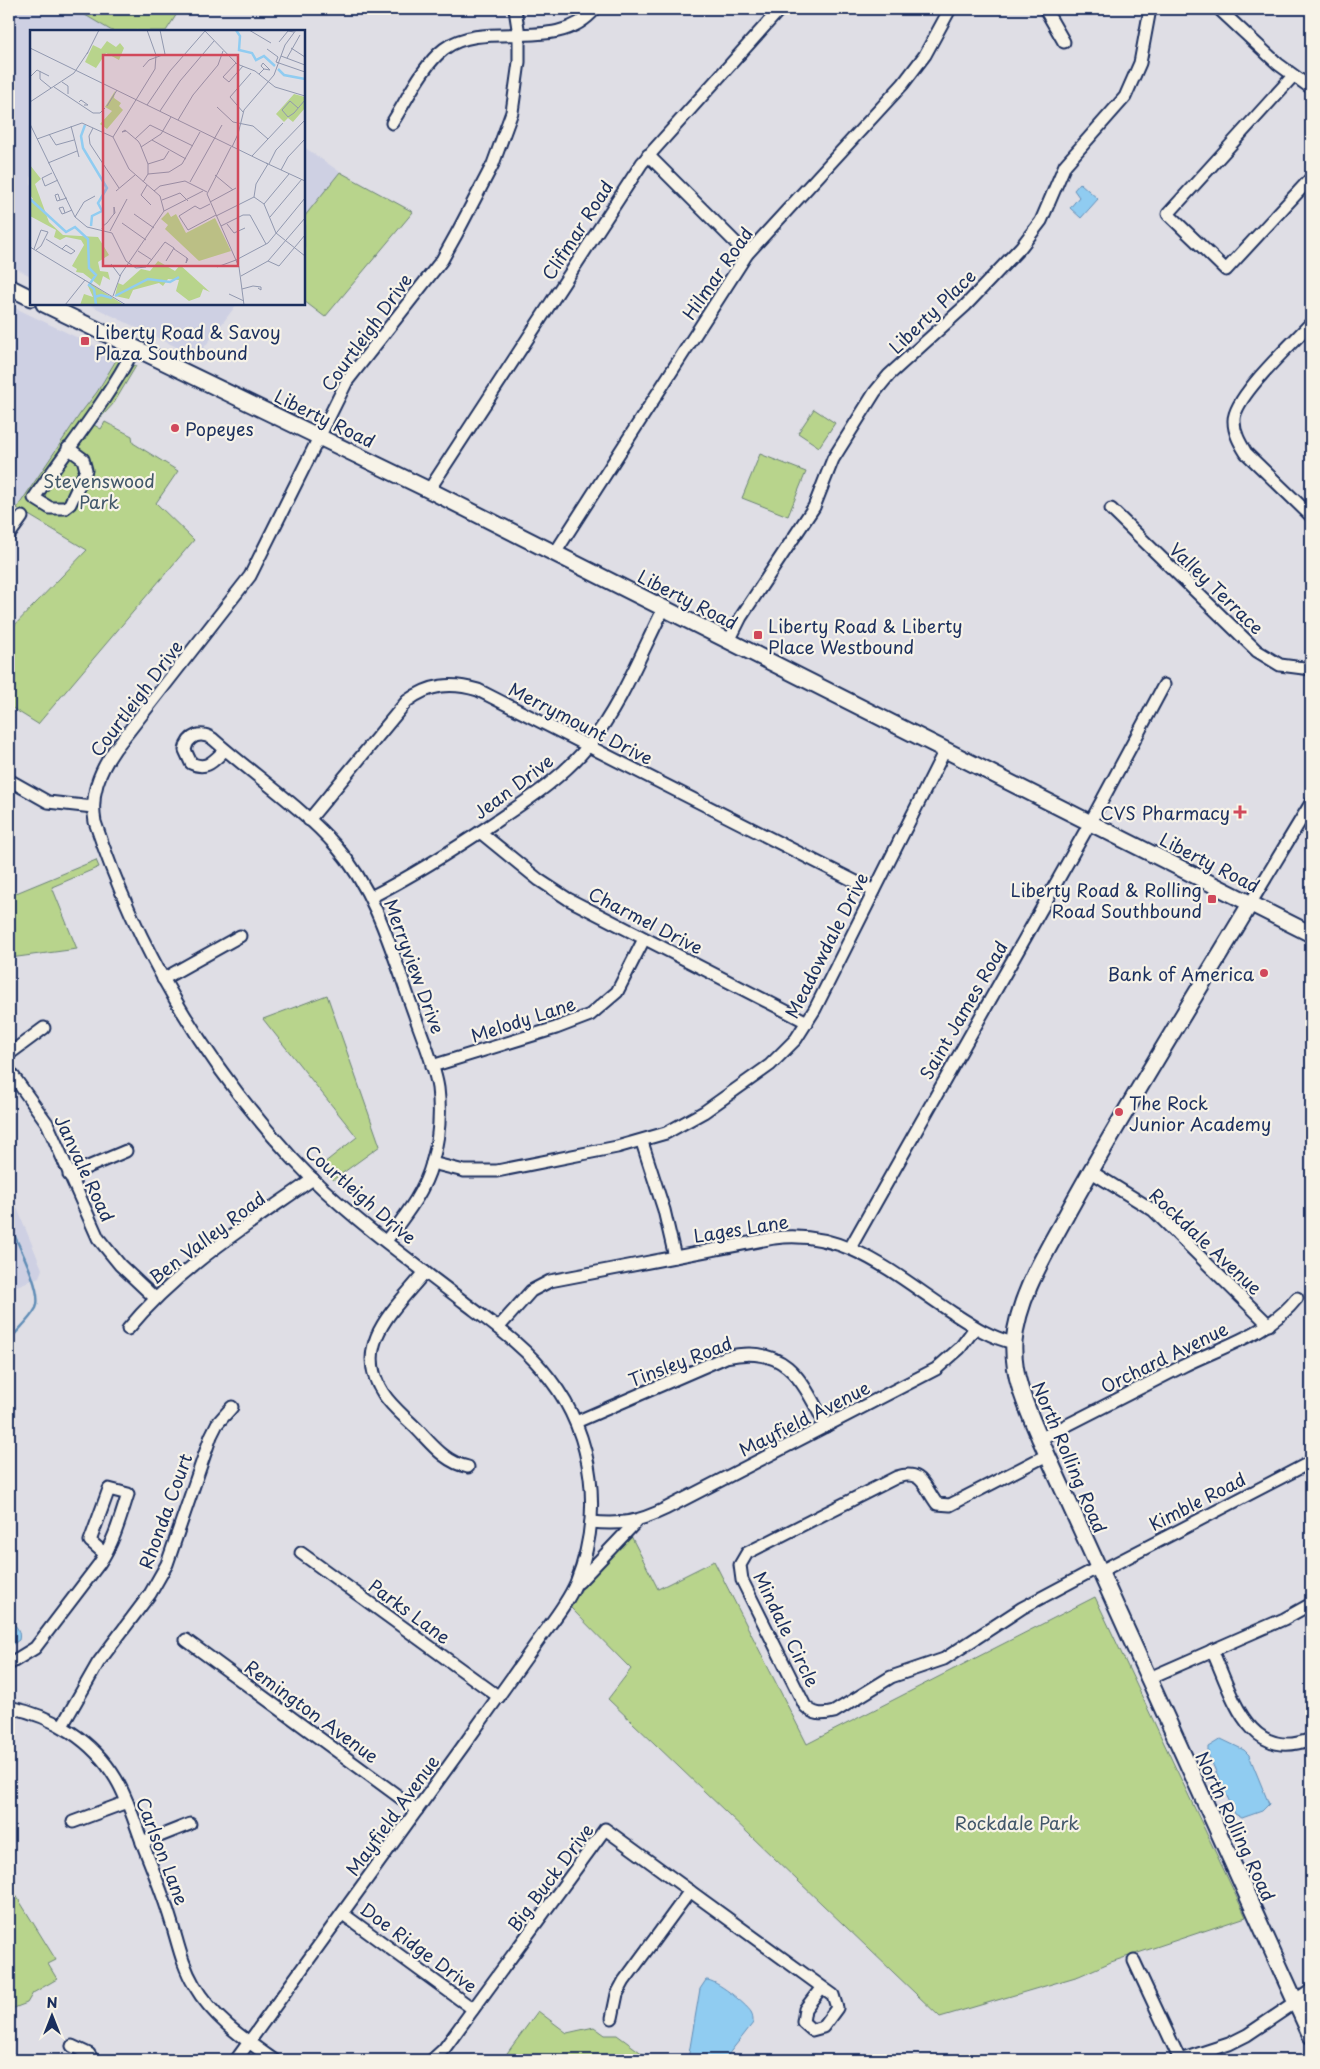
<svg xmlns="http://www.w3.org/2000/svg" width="1320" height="2069" viewBox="0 0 1320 2069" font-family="'Playpen Sans',sans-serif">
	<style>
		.built { fill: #ced0e3 }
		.green { fill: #b8d48c; stroke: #6a8275 }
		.water { fill: #90ccf1; stroke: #618db6 }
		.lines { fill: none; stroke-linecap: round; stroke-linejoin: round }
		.stream { stroke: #618db6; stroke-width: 2.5 }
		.minor-casing { stroke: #1b2f5e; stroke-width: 15 }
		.major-casing { stroke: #1b2f5e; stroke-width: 19 }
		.minor { stroke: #f7f3e8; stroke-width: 11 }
		.major { stroke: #f7f3e8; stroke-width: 15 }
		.poi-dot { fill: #d1495b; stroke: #f7f3e8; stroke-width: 2 }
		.labels { text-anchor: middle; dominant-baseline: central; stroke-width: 4.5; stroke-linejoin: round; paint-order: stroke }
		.street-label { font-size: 18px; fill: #1b2f5e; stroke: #f7f3e8 }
		.poi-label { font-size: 18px; fill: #1b2f5e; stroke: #f7f3e8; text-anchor: start }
		.park-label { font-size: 18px; fill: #42586a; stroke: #f7f3e8 }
		.inset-river { fill: none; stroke: #90ccf1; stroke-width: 2.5 }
		.inset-road { fill: none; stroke: #9198af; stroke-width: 1 }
		.view { fill: #d1495b; fill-opacity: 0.15; stroke: #d1495b; stroke-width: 2.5 }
		.inset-edge { fill: none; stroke: #1b2f5e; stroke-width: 2.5 }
	</style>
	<rect width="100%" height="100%" fill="#dfdee5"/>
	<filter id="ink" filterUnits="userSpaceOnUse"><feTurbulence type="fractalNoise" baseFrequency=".02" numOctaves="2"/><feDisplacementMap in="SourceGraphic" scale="10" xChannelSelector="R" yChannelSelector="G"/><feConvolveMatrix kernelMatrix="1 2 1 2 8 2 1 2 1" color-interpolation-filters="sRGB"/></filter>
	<g filter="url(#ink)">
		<g class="built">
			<polygon points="12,9 75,9 112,31 31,31 31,276 9,265 9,13"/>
			<polygon points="304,147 340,172 304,217"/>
			<polygon points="88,304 237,304 197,357"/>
			<polygon points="9,305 118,357 97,392 80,414 17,508 9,502"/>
			<polygon points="9,1188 42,1269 39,1277 9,1289"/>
		</g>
		<g class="green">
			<polygon points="75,9 180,9 166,31 112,31"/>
			<polygon points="340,172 413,212 325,317 304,301 304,217"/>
			<polygon points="118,357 136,366 114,403 94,425 101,429 105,422 132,436 133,443 178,471 156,503 194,540 38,724 9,706 9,631 87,550 17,508 80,414 97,392"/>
			<polygon points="814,409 835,423 819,447 798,433"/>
			<polygon points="760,454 806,472 788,516 742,498"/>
			<polygon points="96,860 99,867 52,887 77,949 10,958 9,896"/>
			<polygon points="327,995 380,1146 333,1180 319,1167 357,1137 263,1019"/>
			<polygon points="630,1534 658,1589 714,1561 807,1744 1095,1597 1246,1917 1111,1962 1079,1976 940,2017 608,1699 631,1669 569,1606 598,1568"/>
			<polygon points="9,1884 56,1960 48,1964 57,1979 33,1993 27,2003 9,2010"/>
			<polygon points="538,2011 567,2033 594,2027 605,2035 617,2035 651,2060 502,2060"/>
		</g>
		<g class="water">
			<polygon points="1080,183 1098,199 1081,218 1070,208 1079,197 1074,190"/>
			<path d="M9 1621C17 1625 21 1632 19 1640L9 1647Z"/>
			<polygon points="1221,1739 1244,1750 1249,1755 1269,1804 1262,1811 1242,1818 1235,1814 1208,1754 1208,1747"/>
			<path d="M706 1980C715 1979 746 2004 751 2012 753 2015 753 2019 753 2023L724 2060 688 2059 700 1989Z"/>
		</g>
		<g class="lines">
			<path class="stream" d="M9 1224C16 1240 44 1292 36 1308 29 1321 17 1330 9 1341"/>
			<defs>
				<g id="minor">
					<polyline points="1045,9 1064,42"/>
					<polyline points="1219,9 1278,64 1311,88"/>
					<polyline points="1293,76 1168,214 1226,270 1311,178"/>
					<path d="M392 123C407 100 422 66 444 49 485 18 557 55 595 9"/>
					<polyline points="648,155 747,254"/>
					<path d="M1311 323C1294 342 1233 397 1234 421 1234 433 1240 443 1246 453L1311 516"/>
					<path d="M68 448 83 459 86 470 70 504 65 508H50L34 498C68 448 107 401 135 347"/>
					<polyline points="429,490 642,163 780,9"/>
					<polyline points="1111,509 1257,651 1280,665 1311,669"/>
					<polyline points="9,535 22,517"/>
					<polyline points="555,553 747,254 903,84 925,55 950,9"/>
					<polyline points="729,641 741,617 814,507 833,459 875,392 889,375 965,306 1021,247 1041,221 1065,165 1125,97 1140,63 1150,9"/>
					<path d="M225 750C214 760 207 771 191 763L185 750C188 735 201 731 213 739 251 773 303 808 336 846 377 893 393 955 414 1013 422 1037 434 1063 438 1088 441 1113 439 1139 432 1163 424 1193 404 1217 386 1241"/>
					<polyline points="9,780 48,802 93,807"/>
					<path d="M309 820 407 701C430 684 451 682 478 690L874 891"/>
					<polyline points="480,832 539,880 568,899 807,1022"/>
					<path d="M371 897C414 875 455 849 495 822 529 799 563 777 589 745 621 705 641 653 664 608"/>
					<polyline points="1250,904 1311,803"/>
					<polyline points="163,979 240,936"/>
					<polyline points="9,1054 44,1028"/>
					<polyline points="432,1066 556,1028 590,1015 617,992 644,939"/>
					<polyline points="9,1070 47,1123 98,1238 120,1265 155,1298"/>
					<polyline points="642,1142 664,1210 675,1257"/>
					<polyline points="432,1163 464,1171 497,1171 617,1147 666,1133 704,1112 770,1065 796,1039 815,1009 945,750"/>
					<polyline points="1090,1171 1153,1210 1269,1325"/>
					<polyline points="69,1175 126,1151"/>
					<polyline points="850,1248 1090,823 1164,685"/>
					<path d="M425 1272C396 1308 351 1344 383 1393 391 1406 404 1416 415 1427 431 1443 444 1462 468 1467"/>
					<path d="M498 1328 531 1291 550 1281 774 1238C846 1228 896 1276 953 1313 973 1326 991 1338 1014 1343"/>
					<path d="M128 1329C179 1267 248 1225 313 1179"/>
					<path d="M576 1422 726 1357C786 1343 802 1380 826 1426"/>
					<path d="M1040 1439C1088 1415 1135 1390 1183 1366 1223 1346 1269 1334 1297 1298"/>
					<path d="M1047 1455 950 1505 937 1504C924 1487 923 1469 897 1477L747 1553 740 1565 742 1580 805 1706C814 1715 822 1715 834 1712L891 1677 944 1659 1022 1608 1097 1568"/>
					<path d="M591 1522C621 1525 638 1522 665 1509L936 1369 960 1348 975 1328"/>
					<polyline points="301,1553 499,1697"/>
					<polyline points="1099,1572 1311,1462"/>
					<polyline points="579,1582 636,1522"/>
					<polyline points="186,1640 417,1810"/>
					<path d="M1212 1650C1232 1694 1248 1764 1311 1739"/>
					<path d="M9 1664 35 1648 99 1564C114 1542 120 1519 128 1494L109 1489 90 1541 105 1554"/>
					<polyline points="1147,1679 1284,1619 1311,1604"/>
					<path d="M9 1707C53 1716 93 1740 116 1779 128 1799 134 1821 142 1842 152 1868 163 1894 171 1921 178 1943 182 1965 194 1985 213 2018 244 2039 274 2060"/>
					<polyline points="62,1726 98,1663 150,1594 167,1564 211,1436 217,1424 232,1407"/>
					<polyline points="73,1822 127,1802"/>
					<polyline points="142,1843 190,1824"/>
					<polyline points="343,1914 473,2009"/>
					<polyline points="1134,1961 1180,2060"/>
					<polyline points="612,2018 617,1994 624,1981 690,1891"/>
					<polyline points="72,2046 89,2054 93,2060"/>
					<path d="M236 2060C313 1954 389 1848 466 1742 490 1708 514 1675 538 1641 551 1623 567 1604 576 1583 603 1516 595 1437 550 1379 527 1348 494 1325 464 1302 406 1257 343 1213 293 1159 204 1063 136 946 95 822 90 794 99 772 115 749L250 576 347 381 442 260 457 233 493 164 512 112 519 62V35L515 9"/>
					<polyline points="432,2060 444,2049 605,1829 690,1891 694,1894 822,1987 833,1995 837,2008 823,2027 812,2030 803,2022 805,2009 822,1987"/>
					<polyline points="1180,2060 1229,2044 1247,2035 1296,2002"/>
				</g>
				<g id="major">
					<polyline points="9,287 31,298"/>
					<polyline points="44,304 429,490 1311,934"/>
					<path d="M1250 904C1190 1005 1126 1106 1069 1210 1048 1250 1018 1295 1014 1342 1012 1377 1027 1408 1040 1439L1311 2036"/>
					<polyline points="1296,2002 1311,1992"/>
				</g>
			</defs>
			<use href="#minor" class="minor-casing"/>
			<use href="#major" class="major-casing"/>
			<use href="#minor" class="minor"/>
			<use href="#major" class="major"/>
		</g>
	</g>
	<g class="poi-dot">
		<rect x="80" y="336" width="10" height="10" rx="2.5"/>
		<circle cx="175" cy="428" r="5"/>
		<rect x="753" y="630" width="10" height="10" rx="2.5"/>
		<path d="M1237.5 804.5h5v5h5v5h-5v5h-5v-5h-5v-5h5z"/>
		<rect x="1207" y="894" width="10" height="10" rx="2.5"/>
		<circle cx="1264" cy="973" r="5"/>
		<circle cx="1119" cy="1112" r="5"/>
	</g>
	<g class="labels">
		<g class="street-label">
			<text transform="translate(577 230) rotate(-57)">Clifmar Road</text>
			<text transform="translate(717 273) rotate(-55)">Hilmar Road</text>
			<text transform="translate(932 311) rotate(-44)">Liberty Place</text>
			<text transform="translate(366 332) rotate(-54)">Courtleigh Drive</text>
			<text transform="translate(325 418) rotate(26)">Liberty Road</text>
			<text transform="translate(1217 588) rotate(44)">Valley Terrace</text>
			<text transform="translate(688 599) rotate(27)">Liberty Road</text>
			<text transform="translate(136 698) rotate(-53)">Courtleigh Drive</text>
			<text transform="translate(581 723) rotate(27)">Merrymount Drive</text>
			<text transform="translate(513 786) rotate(-37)">Jean Drive</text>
			<text transform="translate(1210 862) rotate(27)">Liberty Road</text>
			<text transform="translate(646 920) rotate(27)">Charmel Drive</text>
			<text transform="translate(826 945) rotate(-63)">Meadowdale Drive</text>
			<text transform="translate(415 966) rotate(70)">Merryview Drive</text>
			<text transform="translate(963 1010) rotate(-60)">Saint James Road</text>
			<text transform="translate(523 1019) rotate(-18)">Melody Lane</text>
			<text transform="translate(85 1168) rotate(65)">Janvale Road</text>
			<text transform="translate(361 1194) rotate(41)">Courtleigh Drive</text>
			<text transform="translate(741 1228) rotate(-9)">Lages Lane</text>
			<text transform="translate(207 1237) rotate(-37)">Ben Valley Road</text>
			<text transform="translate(1206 1241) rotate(43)">Rockdale Avenue</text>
			<text transform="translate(1164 1357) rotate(-26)">Orchard Avenue</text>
			<text transform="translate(680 1361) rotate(-21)">Tinsley Road</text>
			<text transform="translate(804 1418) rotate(-27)">Mayfield Avenue</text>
			<text transform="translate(1070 1457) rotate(67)">North Rolling Road</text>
			<text transform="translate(1197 1501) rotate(-27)">Kimble Road</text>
			<text transform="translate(165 1511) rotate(-70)">Rhonda Court</text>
			<text transform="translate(410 1611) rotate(36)">Parks Lane</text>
			<text transform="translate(787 1629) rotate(64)">Mindale Circle</text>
			<text transform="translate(312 1711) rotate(36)">Remington Avenue</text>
			<text transform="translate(392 1815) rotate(-54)">Mayfield Avenue</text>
			<text transform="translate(1236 1826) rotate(65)">North Rolling Road</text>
			<text transform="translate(163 1851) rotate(69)">Carlson Lane</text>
			<text transform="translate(550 1877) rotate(-53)">Big Buck Drive</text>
			<text transform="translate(419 1947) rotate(36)">Doe Ridge Drive</text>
		</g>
		<g class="poi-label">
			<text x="95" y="331">Liberty Road &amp; Savoy<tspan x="95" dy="21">Plaza Southbound</tspan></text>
			<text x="185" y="428">Popeyes</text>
			<text x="768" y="625">Liberty Road &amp; Liberty<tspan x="768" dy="21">Place Westbound</tspan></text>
			<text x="1230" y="812" text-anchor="end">CVS Pharmacy</text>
			<text x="1202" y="889" text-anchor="end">Liberty Road &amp; Rolling<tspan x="1202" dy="21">Road Southbound</tspan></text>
			<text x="1254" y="973" text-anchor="end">Bank of America</text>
			<text x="1129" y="1102">The Rock<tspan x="1129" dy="21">Junior Academy</tspan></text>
		</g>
		<g class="park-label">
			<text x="99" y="480">Stevenswood<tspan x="99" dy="21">Park</tspan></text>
			<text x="1017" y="1822">Rockdale Park</text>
		</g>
	</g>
	<g transform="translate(30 30)">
		<rect width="275" height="275" fill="#dfdee5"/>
		<path d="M77 11 86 17 90 13 94 18 89 30 76 23 66 38 55 32 63 15 71 19ZM85 61 84 68 91 73 89 76 93 80 77 99 70 94 82 81 75 77ZM264 64 275 67V78L263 92 258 88 254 92 246 84ZM0 135 11 149 5 154 19 192 33 205 68 207 79 225 68 232 70 241 78 242 80 250 73 246 70 256 53 243 46 242 47 239 42 236 54 215 51 210 36 207 30 210 24 207 26 200 0 186V171L3 169 0 165ZM138 182 141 187 146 184 156 203 185 188 201 221 169 231 135 199 138 195 131 189ZM128 231 145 241 150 235 180 262 173 259 170 267 159 271 146 261 149 250 138 249 133 256 129 253 103 260 99 269 85 266 88 253 93 255 111 239 120 241ZM61 254 94 275H50L54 264 63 267 58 256Z" fill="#b8d48c"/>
		<path class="inset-river" d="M206 0 210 6 209 20 222 23 226 30 234 26 245 36M248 39 254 45 275 49M55 95 51 106 53 118 77 158 68 173 72 181 62 186 61 196M0 169 36 202 45 197 58 209 59 238 66 245 59 255 64 259 66 275M85 266 118 249 140 252 149 247M65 267 71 265 82 268"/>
		<path class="inset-road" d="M174 0 207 34 225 41 245 57 275 66M219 0 241 13M249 12 258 1 264 2M0 18 238 134M261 18 275 27M237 19 248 27 246 32 275 42M57 24 69 0M251 26 275 35M257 28 270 5M206 33 193 47 199 52 213 36M113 37 119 30 135 24 130 0M10 41V49L21 58M229 44 234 39 240 40 233 33 231 36 234 39M0 47 7 40 19 46M32 52 38 56V64M24 57 63 83H70L75 78M0 72 44 43 58 22M49 72 51 70 58 75H54M117 75 140 41 175 1M77 76 87 60M187 77 203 92 223 96 238 109M268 78 260 71 252 80 258 87 264 83 275 70M130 81 150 51 184 11M213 82 200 67 221 43M148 90 163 65 188 35 193 21M0 94 45 187 57 197 82 203 96 231 106 238 116 237 135 212 144 218V219L157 228 158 229 156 233 157 228M41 96 49 127M63 98 59 106 60 114 89 158M96 101 92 102 95 100 108 111 110 114 118 134V144L113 152M19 104 26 115 44 110M7 109 52 93 83 107M105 109 120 95 163 116M122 110 156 129M111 117 131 104 141 87M201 117 177 164 209 237 214 275M202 117 208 104 214 80 244 45 255 15 266 0M222 126 253 93M18 133 47 121M236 133 275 151M118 134 134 129 139 121M239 134 246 120 275 90M251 140 258 127 275 109M22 143 12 148 15 156 28 150M118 144 139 142 152 134 170 102M185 145 203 160M160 152 192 95M117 155 111 165 121 175M86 161 105 145M124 161 130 156 155 151 177 162M224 167 234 174 246 203 275 226M224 167 226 154 238 134M30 170 28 164 25 165 27 171 37 168M132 170 150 163 158 171M180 172 206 158M180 174 170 179 165 176 149 186 158 200 186 185M234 174 259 144M134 181 173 161M35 183 33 177 29 178 32 184 35 183 42 180M104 184 124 198M186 186 224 167M45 187 54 172 65 166M240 187 272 149M92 193 116 210M197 194 204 203 215 198M191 196 213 185H220L236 214M72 199 73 196 77 193 83 185 85 183 84 177V184M80 201 97 169M16 209 32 219 41 224 45 221 36 215 32 219M0 217 96 275M4 219 11 200 18 202 11 216 6 220M108 221 122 230M206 230 238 213 275 168M136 231 144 218M238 231 249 236 275 205M81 234 90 246M187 237 206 230M211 246 238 231 275 188M212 259 223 256 231 257V260L228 258M199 264 214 271M83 266 91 244 134 181 130 166 99 139 83 107 125 39 126 25 117 0M35 275 55 250"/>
		<path class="view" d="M73 25H208V236H73Z"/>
		<rect width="275" height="275" class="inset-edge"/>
	</g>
	<rect width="1320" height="2069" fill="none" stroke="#f7f3e8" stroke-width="30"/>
	<rect x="15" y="15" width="1290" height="2039" fill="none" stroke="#1b2f5e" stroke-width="2" filter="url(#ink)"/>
	<g transform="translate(52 2016)" stroke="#f7f3e8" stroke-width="4" paint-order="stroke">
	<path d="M0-4L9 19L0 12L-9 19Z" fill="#1b2f5e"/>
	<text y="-8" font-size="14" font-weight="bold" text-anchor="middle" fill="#1b2f5e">N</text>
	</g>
</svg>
